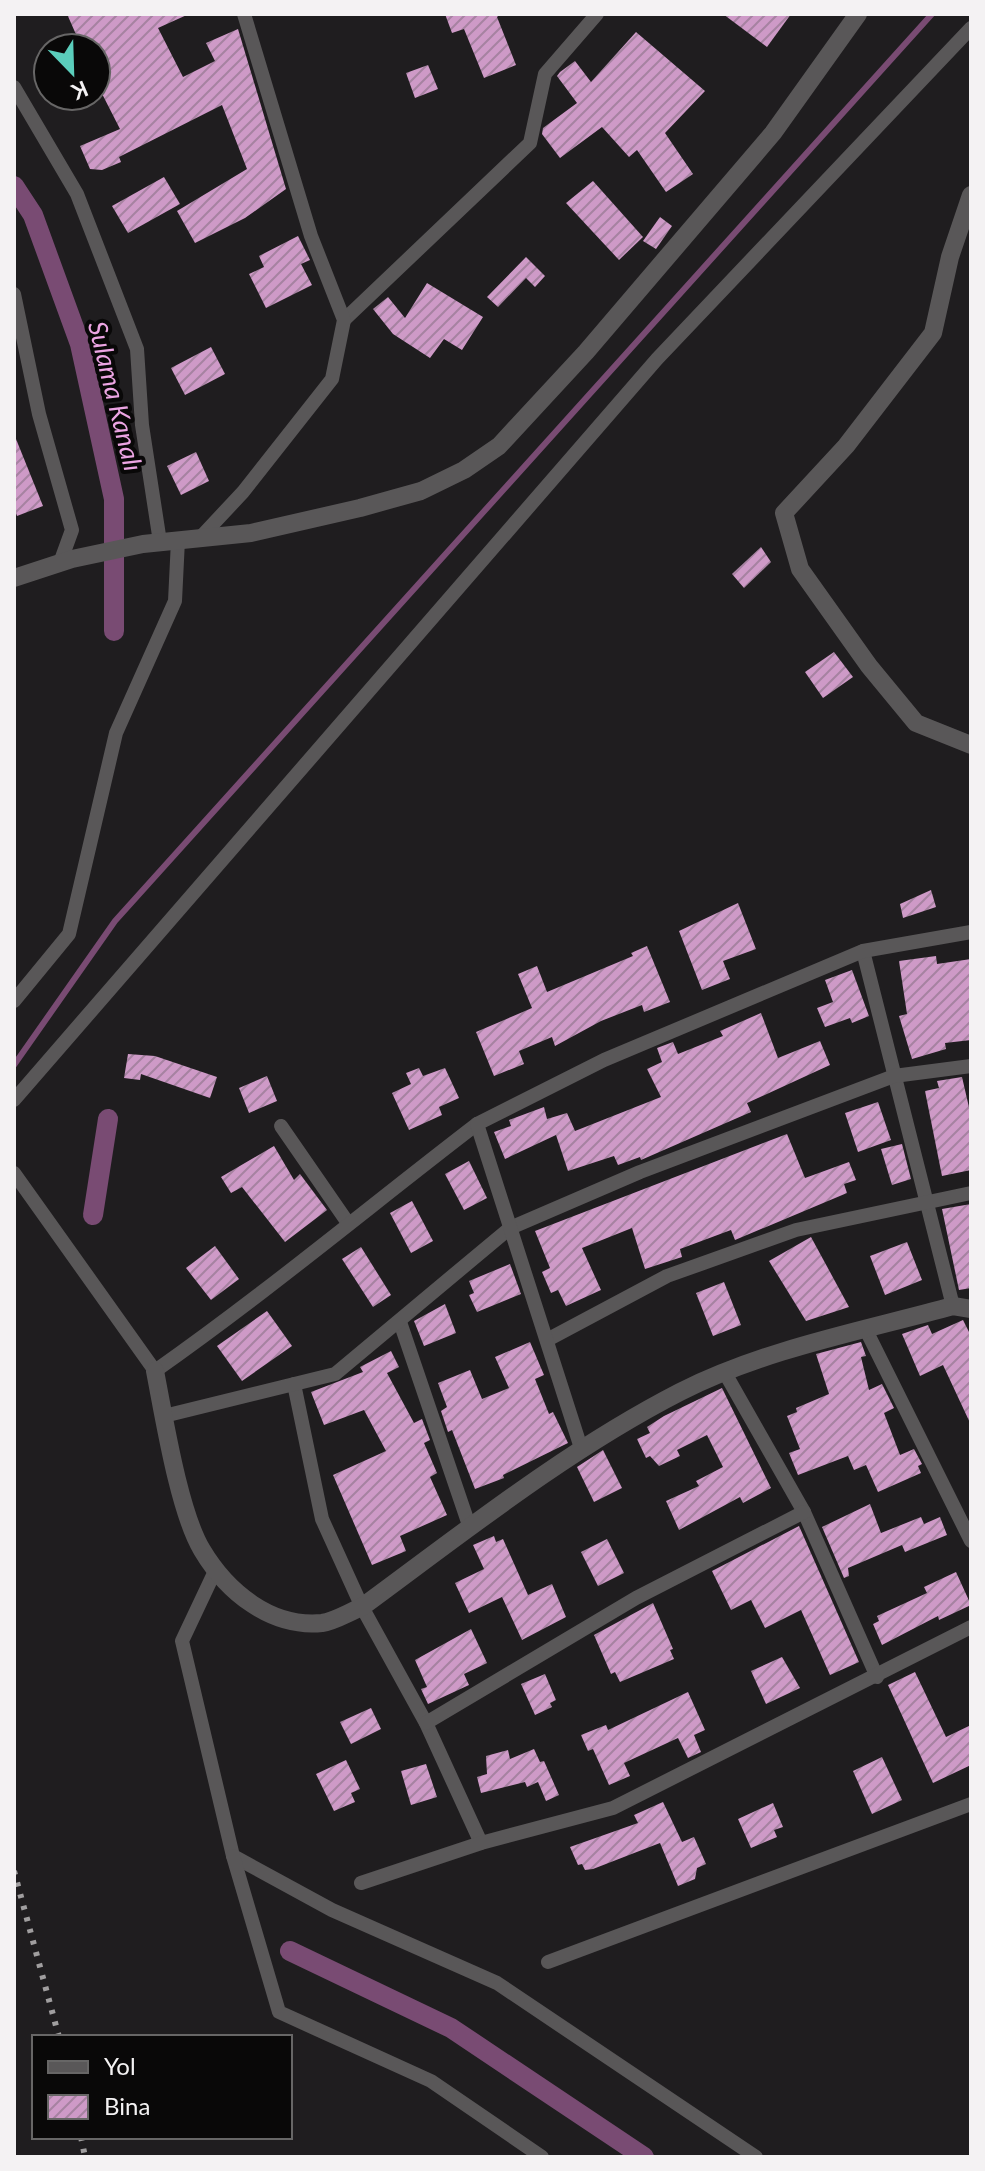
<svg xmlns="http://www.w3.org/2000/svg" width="985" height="2171" viewBox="0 0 985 2171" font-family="Lato,sans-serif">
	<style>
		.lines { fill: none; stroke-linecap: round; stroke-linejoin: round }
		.stream { stroke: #794b73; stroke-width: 6 }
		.canal { stroke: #794b73; stroke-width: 20 }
		.building { fill: url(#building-hatch) }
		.minor { stroke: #595758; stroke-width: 14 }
		.tertiary { stroke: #595758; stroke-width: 18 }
		.rail { stroke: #a09e9f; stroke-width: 6; stroke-dasharray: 4 8; stroke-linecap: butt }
		.labels { text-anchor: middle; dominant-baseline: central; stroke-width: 8; stroke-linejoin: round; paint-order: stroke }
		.water-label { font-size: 26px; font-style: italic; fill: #eca5e3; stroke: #090808 }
	</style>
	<defs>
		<pattern id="building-hatch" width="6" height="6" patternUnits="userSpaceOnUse" patternTransform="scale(2)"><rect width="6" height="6" fill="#ce9ac7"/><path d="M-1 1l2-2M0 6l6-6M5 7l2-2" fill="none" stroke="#a682a1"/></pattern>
	</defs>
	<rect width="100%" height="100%" fill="#1f1d1f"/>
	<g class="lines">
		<polyline class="stream" points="14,1065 115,921 932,14"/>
		<g class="canal">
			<polyline points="14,186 33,215 80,344 114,499 114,631"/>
			<polyline points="93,1215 108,1119"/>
			<polyline points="290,1951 451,2028 644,2157"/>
		</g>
	</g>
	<g class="building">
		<polygon points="67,14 189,14 158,28 183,77 215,61 206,43 238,29 286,189 245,218 195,243 177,211 247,169 222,105 119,157 121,162 102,170 90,169 80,146 120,129 96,82 96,48 82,48"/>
		<polygon points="445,14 500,14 497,17 516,65 484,78 464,29 452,33"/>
		<polygon points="723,14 791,14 767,47"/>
		<polygon points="636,32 705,91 665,133 693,174 666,192 637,150 629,157 602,127 560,158 542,134 543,128 577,103 557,76 560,72 575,61 591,82"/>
		<polygon points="428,65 438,89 415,98 406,73"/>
		<polygon points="164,177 180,204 128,233 112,206"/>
		<polygon points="593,181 643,237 619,260 566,203"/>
		<polygon points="660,217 672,226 656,249 643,241"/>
		<polygon points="298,236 310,260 301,264 312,285 266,308 249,274 264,267 259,256"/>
		<polygon points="526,257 545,276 535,287 526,278 498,307 487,297"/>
		<polygon points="427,283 483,317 462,350 444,339 430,358 393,334 373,309 388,297 405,318"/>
		<polygon points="211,347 225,374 185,395 171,368"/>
		<polygon points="14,434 43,506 17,516 14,507"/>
		<polygon points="196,452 209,481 181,495 167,466"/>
		<polygon points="761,547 771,562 744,588 732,574"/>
		<polygon points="834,652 853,677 823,698 805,672"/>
		<polygon points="931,890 936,907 903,918 900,904"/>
		<polygon points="738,903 756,949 723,961 730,979 702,990 679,931"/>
		<polygon points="647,946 670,1002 644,1012 642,1005 601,1021 555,1046 552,1037 519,1051 524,1064 494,1076 476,1032 532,1008 518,974 537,966 547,992 633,956 631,953"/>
		<polygon points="936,956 937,964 971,959 971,1040 945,1043 946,1049 912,1059 899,1016 907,1014 899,961"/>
		<polygon points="852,970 869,1016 852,1023 850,1018 825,1027 817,1008 833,1002 825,980"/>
		<polygon points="761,1013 778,1058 820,1041 830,1065 747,1103 751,1112 641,1160 640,1157 618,1165 614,1156 568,1171 556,1135 505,1159 494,1132 511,1126 509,1120 544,1107 547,1119 567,1113 575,1131 661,1097 647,1069 662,1062 657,1048 673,1042 678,1054 723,1036 720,1031"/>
		<polygon points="128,1054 155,1056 217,1077 210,1098 141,1074 140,1080 124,1078"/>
		<polygon points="419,1068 423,1076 445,1068 459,1098 439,1107 442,1115 409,1130 392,1093 411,1084 406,1073"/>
		<polygon points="267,1076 277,1101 249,1113 239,1088"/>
		<polygon points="962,1077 971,1116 971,1170 942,1176 925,1091 939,1088 937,1081"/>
		<polygon points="878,1102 891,1140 858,1152 845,1113"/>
		<polygon points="787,1134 805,1178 849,1162 856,1180 844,1184 847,1193 735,1240 731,1230 680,1249 682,1257 645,1269 632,1228 582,1248 601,1290 566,1306 558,1290 551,1293 542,1272 550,1268 535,1231"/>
		<polygon points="902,1144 911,1179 892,1185 881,1149"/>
		<polygon points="274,1146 294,1180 300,1174 327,1210 285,1242 242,1187 231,1193 221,1177"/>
		<polygon points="469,1161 487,1198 464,1210 445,1174"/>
		<polygon points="412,1201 433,1241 411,1253 390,1213"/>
		<polygon points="971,1204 971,1288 959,1290 942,1209"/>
		<polygon points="811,1237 849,1307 806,1321 769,1261"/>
		<polygon points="907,1242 922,1280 885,1295 870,1256"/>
		<polygon points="215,1246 239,1279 211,1300 186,1268"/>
		<polygon points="361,1247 391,1295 373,1307 342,1259"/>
		<polygon points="510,1264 521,1294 477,1312 469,1295 474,1293 469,1281"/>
		<polygon points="724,1282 741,1325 713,1336 696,1293"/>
		<polygon points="445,1304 456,1333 424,1346 414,1321"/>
		<polygon points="267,1311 292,1346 242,1381 217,1346"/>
		<polygon points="963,1320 971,1336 971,1425 943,1365 920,1376 902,1334 928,1325 932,1334"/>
		<polygon points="530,1342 544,1375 535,1379 549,1414 553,1412 568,1443 503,1475 504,1478 475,1489 452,1430 448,1432 441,1411 447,1407 438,1383 470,1370 482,1399 509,1388 495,1357"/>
		<polygon points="861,1342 866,1356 861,1357 869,1390 882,1384 894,1408 884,1413 900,1455 914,1449 922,1464 918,1466 921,1473 878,1492 866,1465 854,1470 848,1456 798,1475 789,1453 800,1449 787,1416 797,1412 796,1408 829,1394 816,1354"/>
		<polygon points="391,1351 399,1367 387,1373 414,1423 422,1419 430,1440 424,1443 437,1473 430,1477 447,1515 400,1536 406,1551 372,1565 333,1475 386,1451 364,1410 324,1425 311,1392 363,1372 360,1367"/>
		<polygon points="722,1388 771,1488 743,1503 740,1497 679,1530 666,1501 699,1486 696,1481 723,1467 707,1435 677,1450 680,1456 659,1466 650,1456 646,1458 637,1439 650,1433 647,1427 664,1416"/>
		<polygon points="603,1450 622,1488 594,1502 577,1467"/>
		<polygon points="870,1504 881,1533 921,1517 924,1524 940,1517 947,1535 905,1552 902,1545 848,1568 849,1576 844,1578 822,1527"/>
		<polygon points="799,1526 859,1662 830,1675 801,1610 765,1628 751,1600 731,1610 712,1571"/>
		<polygon points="494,1536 496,1542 503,1539 528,1595 552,1584 566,1617 522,1640 502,1597 469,1613 455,1583 484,1569 473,1545"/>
		<polygon points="607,1539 624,1573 598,1586 581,1552"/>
		<polygon points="956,1572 971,1605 939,1620 938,1616 882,1645 873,1624 879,1621 877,1616 927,1593 924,1587"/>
		<polygon points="653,1603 673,1649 670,1650 674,1659 620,1682 615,1672 611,1674 594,1635"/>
		<polygon points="471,1629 487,1663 464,1674 469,1685 428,1704 421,1689 427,1687 415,1660"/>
		<polygon points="782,1657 800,1688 766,1704 751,1671"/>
		<polygon points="915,1672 946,1737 971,1725 971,1765 933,1783 888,1685"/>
		<polygon points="545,1674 556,1700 550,1703 552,1707 535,1715 521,1684"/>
		<polygon points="688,1692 705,1730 694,1735 701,1752 688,1758 678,1738 624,1763 630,1776 609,1785 593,1749 588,1751 581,1735 606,1725 608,1730"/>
		<polygon points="371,1708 381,1729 351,1744 340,1722"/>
		<polygon points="534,1749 540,1762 544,1761 559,1795 546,1801 538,1782 527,1787 525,1782 481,1793 477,1777 487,1774 486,1756 508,1750 510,1759"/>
		<polygon points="882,1757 902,1800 872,1814 853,1771"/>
		<polygon points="346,1760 360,1789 351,1793 355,1802 334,1811 316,1774"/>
		<polygon points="426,1764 437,1797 411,1805 401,1771"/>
		<polygon points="663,1802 682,1842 694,1837 706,1864 697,1868 695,1879 678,1886 660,1843 593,1869 585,1870 582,1864 578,1865 570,1847 638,1823 634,1815"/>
		<polygon points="773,1803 783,1827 774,1830 777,1837 751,1848 738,1819"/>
	</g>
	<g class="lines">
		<g class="minor">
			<polyline points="14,87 77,194 137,349 142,425 160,542"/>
			<polyline points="14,294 39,414 72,530 60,563"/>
			<polyline points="344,320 530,143 545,74 597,14"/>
			<polyline points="200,538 243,492 332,379 344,320 311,236 244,14"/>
			<polyline points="863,951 953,1306"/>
			<polyline points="14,1001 69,934 116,733 175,601 178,540"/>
			<polyline points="14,1100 657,359 971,28"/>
			<polyline points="281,1126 348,1223"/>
			<path d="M14 1173 155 1371C266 1293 370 1206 477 1124"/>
			<polyline points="400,1322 470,1528"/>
			<polyline points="866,1330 971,1541"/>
			<polyline points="547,1340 667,1276 796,1230 971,1193"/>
			<polyline points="725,1373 804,1512 877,1677"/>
			<polyline points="294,1384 322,1519 362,1607 426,1723 481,1843"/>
			<polyline points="164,1416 335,1374 510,1228 640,1172 894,1076 971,1066"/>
			<polyline points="582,1451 477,1124 604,1060 863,951 971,932"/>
			<polyline points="216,1569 182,1641 233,1856 332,1910 497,1983 756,2157"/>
			<polyline points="426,1723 636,1598 804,1512"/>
			<polyline points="233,1856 279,2012 431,2081 542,2157"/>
			<polyline points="361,1883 481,1843 613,1808 971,1627"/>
			<polyline points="548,1962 971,1804"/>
		</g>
		<g class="tertiary">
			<polyline points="971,195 950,257 933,333 846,446 784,513 800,569 869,666 916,723 971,745"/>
			<polyline points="14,578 72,559 143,544 251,533 360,508 421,491 464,470 499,446 586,352 773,133 858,14"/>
			<path d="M155 1371C164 1417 179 1512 202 1550 227 1592 271 1628 322 1623 335 1621 349 1612 362 1607 464 1532 567 1450 680 1392 765 1349 862 1331 953 1306L971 1309"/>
		</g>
		<g class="rail">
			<polyline points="14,1871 59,2037"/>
			<polyline points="81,2137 85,2157"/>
		</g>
	</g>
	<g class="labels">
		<g class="water-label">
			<text transform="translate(116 396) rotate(76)">Sulama Kanalı</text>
		</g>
	</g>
	<rect width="985" height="2171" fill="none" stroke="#f4f2f3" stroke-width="32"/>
	<rect x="32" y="2035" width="260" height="104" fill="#090808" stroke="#676666" stroke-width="2"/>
	<rect x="48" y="2061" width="40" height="12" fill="#595758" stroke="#676666" stroke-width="2"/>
	<text x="104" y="2075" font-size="24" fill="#f4f2f3">Yol</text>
	<rect x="48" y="2095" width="40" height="24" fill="url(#building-hatch)" stroke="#676666" stroke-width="2"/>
	<text x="104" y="2115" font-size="24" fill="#f4f2f3">Bina</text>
	<g transform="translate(72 72) rotate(157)"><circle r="38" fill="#090808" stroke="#676666" stroke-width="2"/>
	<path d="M0-6L14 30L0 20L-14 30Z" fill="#5bcebc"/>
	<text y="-12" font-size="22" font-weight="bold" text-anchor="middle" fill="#f4f2f3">K</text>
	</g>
</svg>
